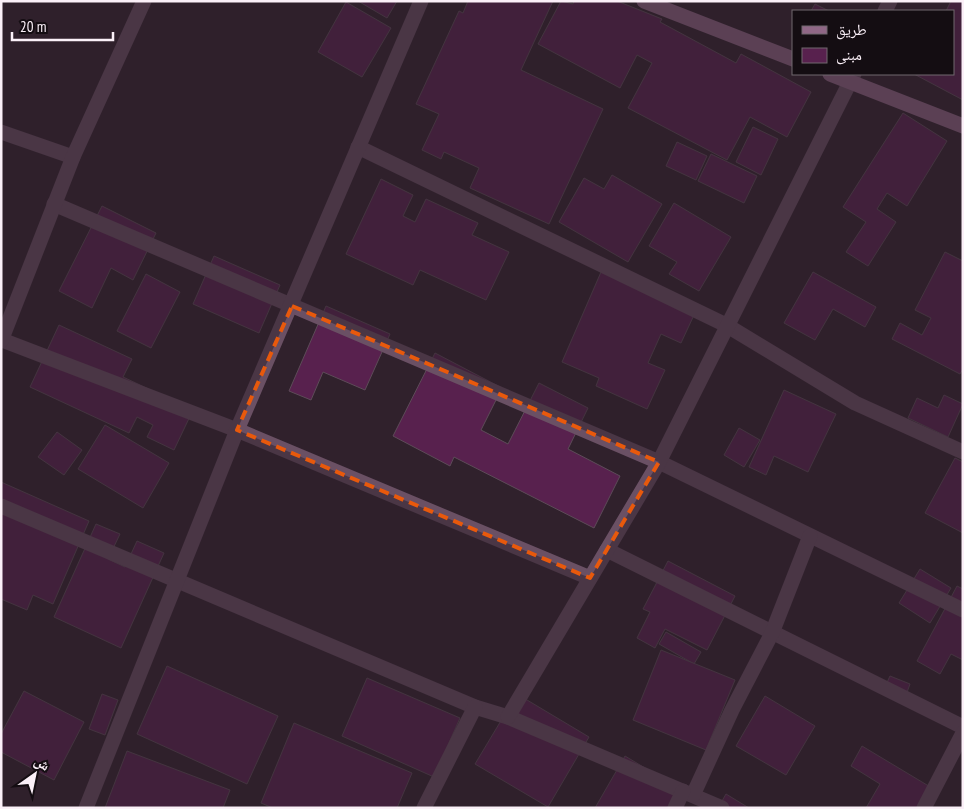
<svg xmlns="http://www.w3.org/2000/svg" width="964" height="809" viewBox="0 0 964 809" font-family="'PT Sans Narrow','Noto Naskh Arabic',sans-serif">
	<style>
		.building { fill: #58214e; stroke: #5d4b58 }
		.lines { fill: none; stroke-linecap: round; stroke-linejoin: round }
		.street { stroke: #6a5064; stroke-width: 15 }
		.secondary { stroke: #906786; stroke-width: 15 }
		.marked { fill: none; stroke: #e8590c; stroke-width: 4; stroke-dasharray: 10 6; stroke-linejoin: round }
	</style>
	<rect width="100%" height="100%" fill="#30212c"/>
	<g class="building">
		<polygon points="358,1 397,1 387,18"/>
		<polygon points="468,1 553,1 521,70 603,109 549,224 470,188 479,168 444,152 441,159 422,150 439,114 416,104 459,11 463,13"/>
		<polygon points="561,1 573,4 574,1 617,1 662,19 660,22 736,63 741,54 811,92 787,137 750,117 727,160 628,108 652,63 637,55 620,88 538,44"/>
		<polygon points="951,1 963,1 963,100 914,74 953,74 953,11 946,11"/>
		<polygon points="346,2 391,28 362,77 318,52"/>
		<polygon points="815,4 829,11 811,11"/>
		<polygon points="903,113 947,141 907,206 887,193 877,209 896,222 868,266 846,252 866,222 843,207"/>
		<polygon points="753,127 778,139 761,175 736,162"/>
		<polygon points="677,142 707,156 696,180 666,166"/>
		<polygon points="711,154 757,176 744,203 698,181"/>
		<polygon points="612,175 662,204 628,262 559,222 584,178 604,189"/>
		<polygon points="381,179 413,195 403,216 415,222 426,199 478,223 472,235 509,252 486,300 420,270 413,285 346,254"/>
		<polygon points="674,203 731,237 699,291 669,274 677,262 649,246"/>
		<polygon points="102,206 156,233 133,280 111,268 92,308 59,291"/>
		<polygon points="945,252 963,261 963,369 960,374 892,339 900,323 922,335 931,318 915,310"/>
		<polygon points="214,256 280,285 259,333 193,304"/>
		<polygon points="601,272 694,315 681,343 661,334 648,363 665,370 647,409 596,386 599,378 562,362"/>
		<polygon points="813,272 876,307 865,327 833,309 815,340 784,323"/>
		<polygon points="146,274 180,292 151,348 117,331"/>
		<polygon points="326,306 390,334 365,390 323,372 311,400 289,391"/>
		<polygon points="59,325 132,359 123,377 193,410 174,450 147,437 153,425 137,417 129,433 30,387"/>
		<polygon points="435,353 502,388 481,430 508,444 539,383 588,408 568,449 620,476 594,528 454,457 450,466 393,436"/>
		<polygon points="784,390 836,414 808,472 774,456 766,475 749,467"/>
		<polygon points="944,395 963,404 948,437 908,418 917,398 938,408"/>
		<polygon points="105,425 169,463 143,508 78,469"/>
		<polygon points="739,428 760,440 744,467 724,455"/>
		<polygon points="57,432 82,450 64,475 38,457"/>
		<polygon points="955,458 963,462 963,533 925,513"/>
		<polygon points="1,482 89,521 53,604 33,595 27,610 1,599"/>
		<polygon points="96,524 120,534 108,559 125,567 137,541 164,553 121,648 54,617"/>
		<polygon points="668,561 735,596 707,650 665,629 655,648 637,638 650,612 643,609"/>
		<polygon points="920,569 951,588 930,623 899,603"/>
		<polygon points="957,586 963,589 963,660 951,654 940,674 917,661"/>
		<polygon points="666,632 701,652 694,664 659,644"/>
		<polygon points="661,650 735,680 706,750 633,720"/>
		<polygon points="167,666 278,716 247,784 137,734"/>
		<polygon points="890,676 910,684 905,698 884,689"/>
		<polygon points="367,678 460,718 434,777 342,736"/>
		<polygon points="24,691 84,722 54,780 1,752 1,734"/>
		<polygon points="102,694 118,700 105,735 89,729"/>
		<polygon points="517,694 589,737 548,807 475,764"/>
		<polygon points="765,696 815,726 786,775 736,746"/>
		<polygon points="294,723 412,773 397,808 273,808 261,803"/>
		<polygon points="862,746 932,788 920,808 866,808 880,784 851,766"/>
		<polygon points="127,751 230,790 223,808 105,808"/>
		<polygon points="625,756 680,789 668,808 595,808"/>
		<polygon points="726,794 749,808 718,808"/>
	</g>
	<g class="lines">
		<g class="street">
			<polyline points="885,11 890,1"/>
			<polyline points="1,132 73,157"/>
			<polyline points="358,147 726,325 855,403 963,452"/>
			<polyline points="54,204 659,462 963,610"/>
			<polyline points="2,340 237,430 590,578"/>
			<polyline points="1,341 73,157 144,1"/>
			<polyline points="1,506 475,707 508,717 722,808"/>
			<polyline points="607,550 963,727"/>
			<polyline points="508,717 659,462 854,74"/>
			<polyline points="693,795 732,710 772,633 810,536"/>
			<polyline points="86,808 237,430 421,1"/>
			<polyline points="424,808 475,707"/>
			<polyline points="675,808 683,791"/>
			<polyline points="924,808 963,733"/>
		</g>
		<g class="secondary">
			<polyline points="644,1 793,59"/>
			<polyline points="830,74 963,126"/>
		</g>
	</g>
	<path d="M0 0H964V809H0ZM292 306 659 462 590 578 237 430Z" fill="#30212c" fill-opacity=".55" fill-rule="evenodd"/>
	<path class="marked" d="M292 306 659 462 590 578 237 430Z"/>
	<rect width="964" height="809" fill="none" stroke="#fbf0f8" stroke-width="5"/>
	<rect x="792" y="10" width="162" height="65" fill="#140d12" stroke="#70686e"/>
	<rect x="802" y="26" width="25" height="8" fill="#906786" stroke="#70686e"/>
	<text x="836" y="35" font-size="15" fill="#fbf0f8">طريق</text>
	<rect x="802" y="48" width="25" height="15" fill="#58214e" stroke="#70686e"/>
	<text x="836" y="60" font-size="15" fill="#fbf0f8">مبنى</text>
	<g transform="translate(35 774) rotate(33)" stroke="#140d12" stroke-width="4" paint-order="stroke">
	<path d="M0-4L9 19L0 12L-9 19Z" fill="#fbf0f8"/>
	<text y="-8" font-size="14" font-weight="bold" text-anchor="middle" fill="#fbf0f8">ش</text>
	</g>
	<path d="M12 32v8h101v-8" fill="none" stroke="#fbf0f8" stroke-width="2.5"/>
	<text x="20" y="32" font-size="15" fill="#fbf0f8" stroke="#140d12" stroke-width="4" paint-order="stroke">20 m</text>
</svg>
